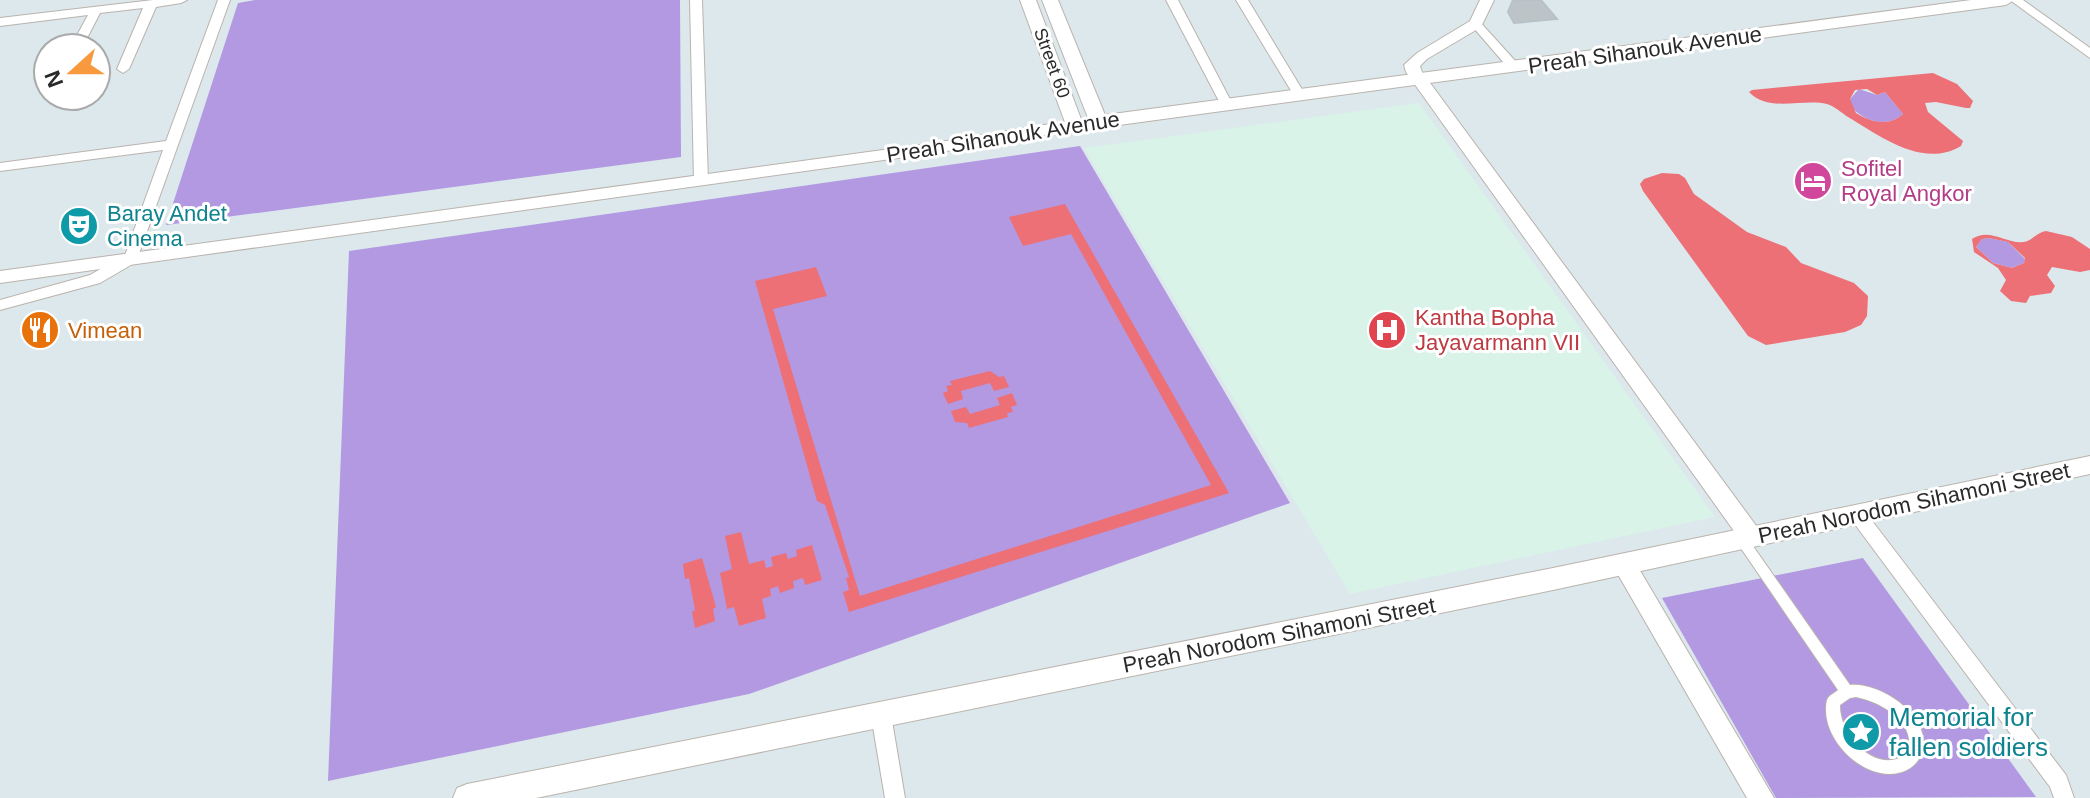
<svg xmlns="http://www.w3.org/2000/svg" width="2090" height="798" viewBox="0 0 2090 798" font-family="Arial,sans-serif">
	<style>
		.medical { fill: #d9f3e9 }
		.green { fill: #b299e2 }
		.water { fill: #ed7077; fill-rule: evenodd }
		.building { fill: #bcc4c8; stroke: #b6c2c7; stroke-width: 2 }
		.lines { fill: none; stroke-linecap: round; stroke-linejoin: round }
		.pedestrian-casing { stroke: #bab3ac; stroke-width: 2 }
		.minor-casing { stroke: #bab3ac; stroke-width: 2 }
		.tertiary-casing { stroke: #bab3ac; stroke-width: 2 }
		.secondary-casing { stroke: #bab3ac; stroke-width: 2 }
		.pedestrian { fill: #fff; fill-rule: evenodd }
		.minor { fill: #fff; fill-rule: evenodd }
		.tertiary { fill: #fff; fill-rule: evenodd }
		.secondary { fill: #fff; fill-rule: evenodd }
		.labels { text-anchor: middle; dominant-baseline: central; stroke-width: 6; stroke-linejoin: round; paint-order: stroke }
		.far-street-label { font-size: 18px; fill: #2a2a2a; stroke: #fff }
		.street-label { font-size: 22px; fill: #2a2a2a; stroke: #fff }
		.hotel-label { font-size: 22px; fill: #b23c85; stroke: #fff; text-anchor: start }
		.culture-label { font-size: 22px; fill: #0d838f; stroke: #fff; text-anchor: start }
		.health-label { font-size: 22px; fill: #be3a42; stroke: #fff; text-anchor: start }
		.food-label { font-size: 22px; fill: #c56008; stroke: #fff; text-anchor: start }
		.near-culture-label { font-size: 26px; fill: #0d838f; stroke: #fff; text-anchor: start }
	</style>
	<rect width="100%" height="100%" fill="#dce8ec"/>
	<polygon class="medical" points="1419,103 1715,517 1350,594 1084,148"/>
	<g class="green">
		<polygon points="255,0 680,0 681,157 166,225 238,3"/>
		<path d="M1859 89 1877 95 1885 92 1903 114C1887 129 1862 121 1850 105V99Z"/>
		<polygon points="1080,146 1290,503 749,694 328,781 349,251"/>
		<polygon points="1989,238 2008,242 2025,259 2024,263 2012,268 1993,263 1976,247 1982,239"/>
		<polygon points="1863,558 2036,797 1776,798 1662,598"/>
	</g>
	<g class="water">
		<path d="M1933 73 1957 84 1973 101 1970 108H1966L1936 102 1925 103 1928 112 1963 141 1961 146C1923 169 1880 136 1848 117 1842 113 1834 106 1827 104 1803 98 1768 113 1749 92L1752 90ZM1867 89 1877 95 1885 92 1903 114C1889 127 1870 122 1856 113L1850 99 1855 90Z"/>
		<polygon points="1662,173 1679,174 1685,178 1694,194 1747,232 1786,247 1801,263 1854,283 1868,296 1867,316 1861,325 1845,332 1766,345 1748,336 1643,191 1640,184 1644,179"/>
		<polygon points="1065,204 1229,493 849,612 843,592 849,590 846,578 849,577 825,505 817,501 755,281 816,267 827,296 773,309 860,596 1211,485 1071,234 1023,246 1009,217"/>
		<path d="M2046 231 2072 237 2090 249V270L2080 272 2052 267 2047 275 2055 286 2051 293 2030 296 2026 303 2011 301 2000 291 2006 280 1998 268 1974 252 1972 239C1990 227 2005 244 2024 242 2033 240 2036 233 2046 231ZM1989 238 2008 242 2025 258 2024 263 2012 268 1993 263 1976 247 1982 239Z"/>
		<polygon points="990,371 999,377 1004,376 1009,387 994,391 990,383 961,391 963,399 948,404 943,393 948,391 946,386 952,385 950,381"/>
		<polygon points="1012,393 1017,405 1011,407 1013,412 1007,413 1008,417 969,428 967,423 955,422 951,411 966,407 970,414 1000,405 997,398"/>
		<polygon points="741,532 749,564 764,560 766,568 773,566 771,557 786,553 788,559 797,556 796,550 812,545 822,580 805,585 803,578 793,581 794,588 780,593 778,586 770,589 771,596 762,599 766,618 739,626 734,607 727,609 720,573 732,569 725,536"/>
		<polygon points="702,558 716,607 713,609 715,621 695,628 692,612 695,610 689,578 685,579 683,564"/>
	</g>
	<polygon class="building" points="1513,0 1541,0 1557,19 1514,23 1508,12"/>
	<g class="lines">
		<defs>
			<path id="pedestrian" d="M1742 535 1746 536 1850 685C1883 682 1938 721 1920 757 1916 765 1910 769 1902 772 1867 783 1826 744 1826 710 1826 706 1826 701 1828 698 1831 694 1835 693 1838 690L1738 544 1736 540 1738 536ZM1856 697C1881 702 1917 722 1908 753 1878 777 1839 736 1840 705L1850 698Z"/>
			<g id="minor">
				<polygon points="153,0 187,0 181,3 156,7 129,69 123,73 117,69 143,8 100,13 82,48 70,48 88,15 0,26 0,18"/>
				<polygon points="218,0 230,0 136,262 100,283 0,310 0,300 90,275 125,255 163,150 0,171 0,163 166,141"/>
				<polygon points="690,0 702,0 708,181 701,185 694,181"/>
				<polygon points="1166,0 1178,0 1233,105 1231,108 1223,108 1221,105"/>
				<polygon points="1236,0 1248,0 1306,96 1304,99 1296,99"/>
				<polygon points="2010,0 2023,0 2090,48 2090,58"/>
				<polygon points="1476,20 1480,22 1518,64 1518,70 1510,70 1472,26 1470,24"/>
				<polygon points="1857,507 1863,509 2066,775 2074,798 2054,798 2050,787 1851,519 1848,514 1851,509"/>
				<polygon points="881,706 888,708 891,715 905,798 885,798 871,715 874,708"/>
			</g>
			<g id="tertiary">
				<polygon points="1480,0 1494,0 1481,27 1427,59 1420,66 1422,72 1760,531 1763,538 1760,545 1752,547 1744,545 1406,72 1404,65 1417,53 1470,21"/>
				<polygon points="1075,120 1081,121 1081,129 934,153 0,283 0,271 934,143"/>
				<polygon points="1624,554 1632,557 1774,798 1747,798 1616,571 1613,564 1616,557"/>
			</g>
			<g id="secondary">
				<polygon points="1020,0 1036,0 1081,119 1088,118 1042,0 1058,0 1105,115 1971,0 2014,0 2006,5 1075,131 1066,125"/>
				<polygon points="2090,456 2090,474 1553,590 536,798 453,798 457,788 467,784 1553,568"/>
			</g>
		</defs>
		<use href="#pedestrian" class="pedestrian-casing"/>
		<use href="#minor" class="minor-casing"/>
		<use href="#tertiary" class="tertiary-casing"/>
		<use href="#secondary" class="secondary-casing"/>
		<use href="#pedestrian" class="pedestrian"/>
		<use href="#minor" class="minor"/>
		<use href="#tertiary" class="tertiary"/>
		<use href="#secondary" class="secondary"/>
	</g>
	<defs>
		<symbol id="hotel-disc" viewBox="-11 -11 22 22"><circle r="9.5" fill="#d1479c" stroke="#fff"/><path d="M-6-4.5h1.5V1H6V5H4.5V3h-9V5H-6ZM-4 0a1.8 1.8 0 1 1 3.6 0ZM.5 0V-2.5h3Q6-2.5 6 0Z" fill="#fff"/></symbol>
		<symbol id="theatre-disc" viewBox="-11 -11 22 22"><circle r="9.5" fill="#0f9aa8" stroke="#fff"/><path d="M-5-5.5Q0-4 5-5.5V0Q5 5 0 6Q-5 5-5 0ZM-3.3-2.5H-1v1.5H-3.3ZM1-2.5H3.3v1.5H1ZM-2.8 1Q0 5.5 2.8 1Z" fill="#fff"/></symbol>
		<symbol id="restaurant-disc" viewBox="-11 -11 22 22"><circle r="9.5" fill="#e8710a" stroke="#fff"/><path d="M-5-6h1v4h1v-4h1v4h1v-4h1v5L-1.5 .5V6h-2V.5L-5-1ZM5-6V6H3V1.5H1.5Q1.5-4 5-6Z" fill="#fff"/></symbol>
		<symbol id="hospital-disc" viewBox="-11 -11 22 22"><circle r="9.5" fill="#e0444e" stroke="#fff"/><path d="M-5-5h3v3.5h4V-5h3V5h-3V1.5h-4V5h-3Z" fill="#fff"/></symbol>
		<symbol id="sight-disc" viewBox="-11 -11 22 22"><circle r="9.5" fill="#0f9aa8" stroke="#fff"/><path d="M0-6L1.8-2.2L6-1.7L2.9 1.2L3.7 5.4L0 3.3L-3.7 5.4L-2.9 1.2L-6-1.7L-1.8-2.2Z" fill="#fff"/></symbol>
	</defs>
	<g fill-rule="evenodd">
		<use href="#hotel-disc" x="1791" y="159" width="44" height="44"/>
		<use href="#theatre-disc" x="57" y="204" width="44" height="44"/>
		<use href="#restaurant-disc" x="18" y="308" width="44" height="44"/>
		<use href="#hospital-disc" x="1365" y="308" width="44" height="44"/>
		<use href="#sight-disc" x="1839" y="710" width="44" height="44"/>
	</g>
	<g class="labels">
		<g class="far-street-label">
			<text transform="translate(1052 63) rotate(70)">Street 60</text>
		</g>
		<g class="street-label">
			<text transform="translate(1645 50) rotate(-8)">Preah Sihanouk Avenue</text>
			<text transform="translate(1003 137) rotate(-9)">Preah Sihanouk Avenue</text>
			<text transform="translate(1914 503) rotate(-12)">Preah Norodom Sihamoni Street</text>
			<text transform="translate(1279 635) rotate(-11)">Preah Norodom Sihamoni Street</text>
		</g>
		<g class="hotel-label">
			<text x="1841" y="168">Sofitel<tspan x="1841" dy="25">Royal Angkor</tspan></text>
		</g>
		<g class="culture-label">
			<text x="107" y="213">Baray Andet<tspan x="107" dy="25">Cinema</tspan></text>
		</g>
		<g class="health-label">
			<text x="1415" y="317">Kantha Bopha<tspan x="1415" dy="25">Jayavarmann VII</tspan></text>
		</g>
		<g class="food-label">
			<text x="68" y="330">Vimean</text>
		</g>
		<g class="near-culture-label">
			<text x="1889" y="717">Memorial for<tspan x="1889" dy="30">fallen soldiers</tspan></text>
		</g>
	</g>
	<g transform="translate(72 72) rotate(249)"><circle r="38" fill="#ffffff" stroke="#aaaaaa" stroke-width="2"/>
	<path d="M0-6L14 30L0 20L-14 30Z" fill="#f8993d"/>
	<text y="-12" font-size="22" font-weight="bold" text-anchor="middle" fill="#2a2a2a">N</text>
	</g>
</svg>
